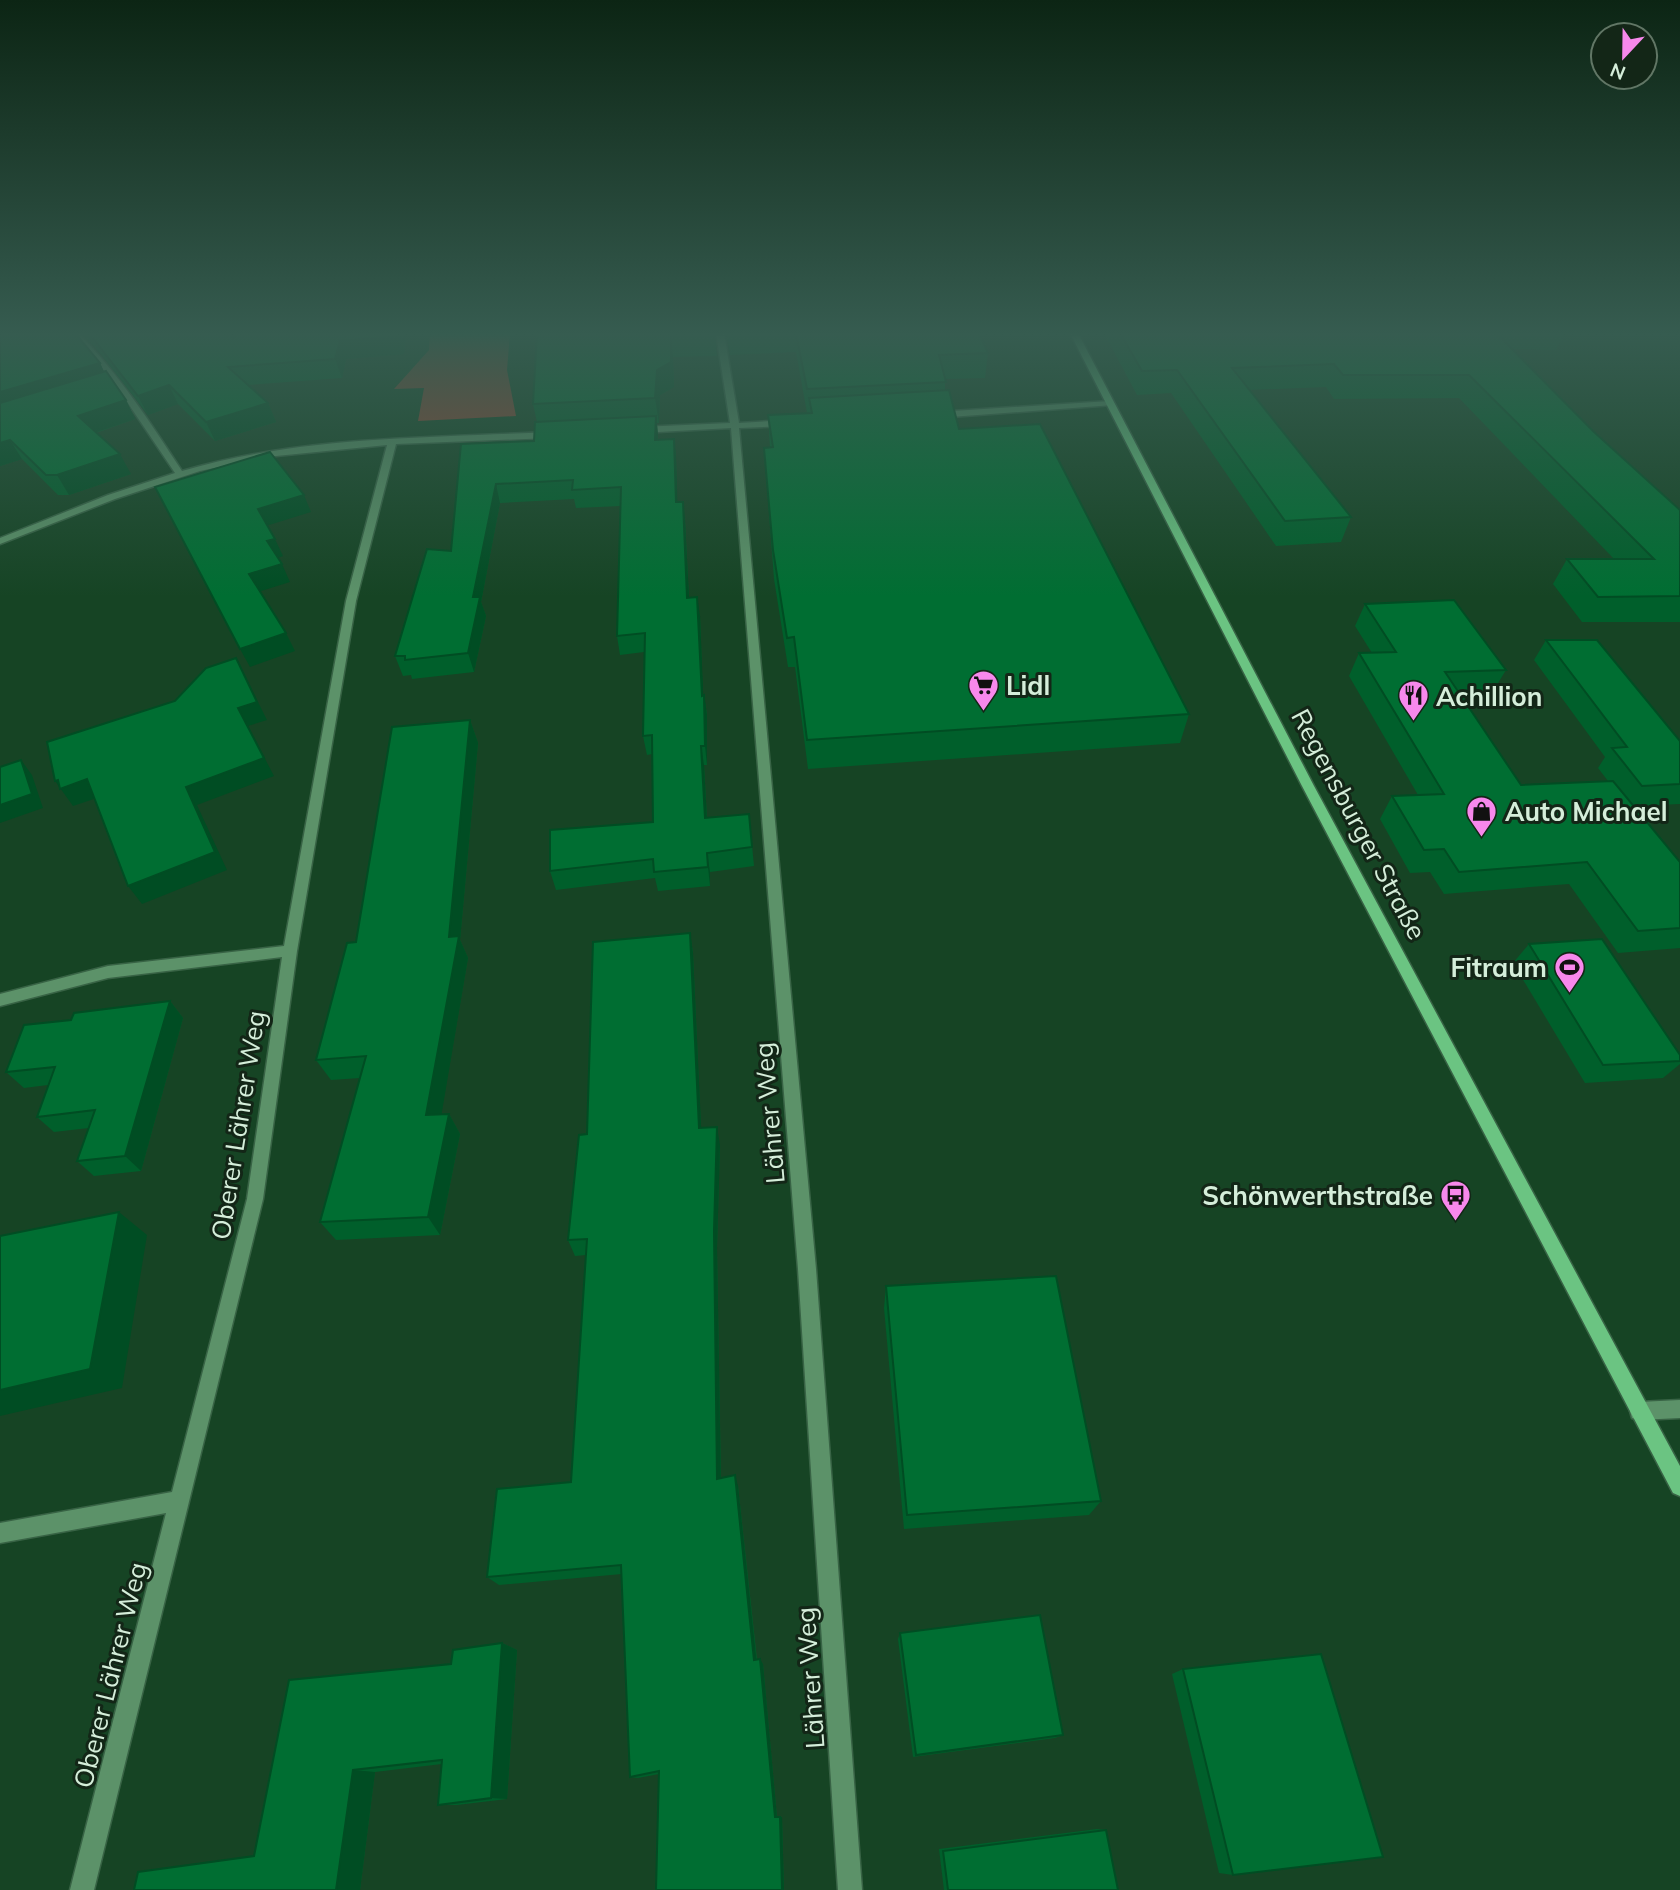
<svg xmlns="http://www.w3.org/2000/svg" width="1680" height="1890" viewBox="0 0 1680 1890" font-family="Mulish,sans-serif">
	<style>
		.forest { fill: #9e4032 }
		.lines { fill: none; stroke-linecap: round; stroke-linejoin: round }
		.minor-casing { stroke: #386345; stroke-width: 3 }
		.secondary-casing { stroke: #386345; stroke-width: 3 }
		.minor { fill: #5c9269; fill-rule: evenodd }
		.secondary { fill: #6bc482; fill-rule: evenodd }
		.wall { fill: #005f2b }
		.shaded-wall { fill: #004d23 }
		.building { fill: #006e32; stroke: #004d23; stroke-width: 2 }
		.labels { text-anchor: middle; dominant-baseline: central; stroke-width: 6; stroke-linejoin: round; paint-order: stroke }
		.poi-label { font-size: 26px; font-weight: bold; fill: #d5eeda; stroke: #132617; text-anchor: start }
		.street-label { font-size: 26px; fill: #d5eeda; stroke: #132617 }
	</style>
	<rect width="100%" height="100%" fill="#164424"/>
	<polygon class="forest" points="430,333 510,333 507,370 516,416 418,421 424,388 394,389 429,350"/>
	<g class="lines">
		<defs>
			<g id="minor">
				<path d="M70 333H78C119 374 150 422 182 471 301 436 427 438 550 432L554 435 550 438 396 444 356 601 297 951 263 1199 94 1890H70L166 1513 0 1543V1523L172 1492 247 1199 282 957 108 978 0 1006V994L108 966 284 946 346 601 387 445 266 457 200 471 115 499 0 544V538L108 495 175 473 115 384Z"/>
				<polygon points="716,333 724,333 739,423 788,420 792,423 788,426 739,428 816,1269 862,1890 838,1890 798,1269 731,428 640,433 636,430 640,427 730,423"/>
				<polygon points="1110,401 1113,401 1113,405 937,418 933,415 937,412"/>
				<polygon points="1680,1400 1680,1418 1639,1420 1632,1418 1630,1411 1632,1404 1639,1402"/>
			</g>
			<polygon id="secondary" points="1070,333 1078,333 1314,786 1680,1466 1680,1496 1673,1493 1302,786"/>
		</defs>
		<use href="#minor" class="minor-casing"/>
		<use href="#secondary" class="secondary-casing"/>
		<use href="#minor" class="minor"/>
		<use href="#secondary" class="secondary"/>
	</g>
	<g class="wall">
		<polygon points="0,333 100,363 104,372 126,400 135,419 96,433 131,474 69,495 58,495 22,459 0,466"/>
		<polygon points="81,333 227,333 233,337 233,333 406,333 404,354 346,359 342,378 248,385 268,403 276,422 215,441 178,404 148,415 95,347"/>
		<polygon points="537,333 715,333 717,356 673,357 674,387 660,395 659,423 657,423 658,439 674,439 676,457 677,502 685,520 689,598 700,616 703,696 704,695 707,715 707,765 704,765 707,818 749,814 754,866 710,872 710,886 658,891 655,878 556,890 550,871 653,822 652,754 647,755 643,736 644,652 620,655 617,636 621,506 576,508 574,499 500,503 481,602 486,616 474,672 412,679 411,675 403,676 395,656 451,551 461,444 534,441 537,422 533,404"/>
		<polygon points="726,333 979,333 988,353 985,378 945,379 945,390 959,429 1189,714 1180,743 808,769 795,667 788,667 774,579 764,448 770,447 768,415 807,413 796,352 730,355"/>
		<polygon points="1104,333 1565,333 1556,350 1512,349 1594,432 1680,510 1680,622 1582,622 1553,584 1567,559 1614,559 1459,398 1334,399 1326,387 1249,390 1351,517 1341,542 1276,546 1171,393 1137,395"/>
		<polygon points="1365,604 1506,670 1492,693 1460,694 1521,785 1608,781 1598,768 1605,757 1534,660 1546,640 1680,741 1680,804 1634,806 1680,862 1680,948 1618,953 1569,884 1444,894 1430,872 1410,873 1380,819 1392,796 1418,795 1349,676 1359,653 1372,653 1355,626"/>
		<polygon points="470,720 478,743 460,940 468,958 441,1115 449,1114 460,1134 440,1235 336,1240 320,1222 360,1078 331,1080 316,1060 356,942"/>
		<polygon points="690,933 693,953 701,1128 720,1145 717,1248 721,1478 738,1486 757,1659 763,1664 777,1817 782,1817 784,1890 659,1774 638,1778 630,1777 622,1574 499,1585 487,1577 571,1482 586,1255 575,1256 568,1240 587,1134"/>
		<polygon points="1529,944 1680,1055 1680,1064 1663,1078 1585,1083 1513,963"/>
		<polygon points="170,1001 183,1018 141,1171 94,1176 77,1161 89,1128 54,1132 37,1117 48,1085 24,1088 6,1072 71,1020"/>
		<polygon points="886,1286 1101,1501 1089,1515 904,1529 884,1308"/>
		<polygon points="900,1633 1063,1735 1055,1738 913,1757 898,1639"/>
		<polygon points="502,1643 517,1650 507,1799 457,1805 438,1805 442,1764 375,1772 360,1890 134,1890 254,1856 451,1664"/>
		<polygon points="1183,1669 1233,1875 1219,1873 1172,1674"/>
		<polygon points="1097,1829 1106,1830 1118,1890 944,1890 939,1849"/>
	</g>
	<g class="shaded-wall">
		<polygon points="399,333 406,333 404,354 346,359 342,378 335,359 340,341"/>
		<polygon points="670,333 673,357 674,387 660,395 659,423 655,398 657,370"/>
		<polygon points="100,363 109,382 0,414 0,392"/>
		<polygon points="169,385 178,404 148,415 138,396"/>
		<polygon points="126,400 135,419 88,435 78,416"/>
		<polygon points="268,403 276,422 215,441 206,422"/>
		<polygon points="656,416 658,434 657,458 655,440"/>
		<polygon points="674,439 676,457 678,521 676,502"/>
		<polygon points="10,440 22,459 0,466 0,443"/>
		<polygon points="120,454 131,474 69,495 57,475"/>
		<polygon points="496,484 500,503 481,602 486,616 474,672 468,653 473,597"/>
		<polygon points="304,495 311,512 266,526 258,509"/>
		<polygon points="683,502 685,520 690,617 687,598"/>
		<polygon points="275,539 283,556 275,559 267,541"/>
		<polygon points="282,564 290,582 258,592 249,574"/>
		<polygon points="697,597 700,616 704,715 702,696"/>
		<polygon points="286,633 295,651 250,667 240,649"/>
		<polygon points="236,658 267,720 248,726 274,776 197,805 227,870 142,904 128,886 186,787 238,708"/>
		<polygon points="704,695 707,715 707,765 705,746"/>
		<polygon points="470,720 478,743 460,940 468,958 438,1135 426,1115 449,937"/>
		<polygon points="701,746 704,765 708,837 705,818"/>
		<polygon points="21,760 32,775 43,808 0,823 0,805"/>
		<polygon points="87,779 100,797 73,806 55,781"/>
		<polygon points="707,853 710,872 710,886 708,867"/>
		<polygon points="690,933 693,953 702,1146 699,1128"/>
		<polygon points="170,1001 183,1018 141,1171 125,1156"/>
		<polygon points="449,1114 460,1134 440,1235 428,1217"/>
		<polygon points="717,1127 720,1145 717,1248 721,1489 717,1479 714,1231"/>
		<polygon points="119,1212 147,1235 122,1388 0,1416 0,1390"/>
		<polygon points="735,1475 738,1486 757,1665 754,1660"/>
		<polygon points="502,1643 517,1650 507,1799 491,1798"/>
		<polygon points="760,1659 763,1664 777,1817 775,1817"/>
		<polygon points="353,1770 375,1772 360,1890 336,1890"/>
		<polygon points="780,1817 782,1817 784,1890 782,1890"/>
	</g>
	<g class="building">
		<polygon points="0,333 75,333 100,363 0,392"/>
		<polygon points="89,333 227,333 233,337 233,333 399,333 399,336 340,341 335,359 228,367 268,403 206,422 169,385 138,396"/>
		<polygon points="537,333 671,333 671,362 657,370 655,398 533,404"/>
		<polygon points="796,333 979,333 988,353 939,355 946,382 807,389"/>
		<polygon points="1120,333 1496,333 1594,432 1680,510 1680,596 1598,597 1567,559 1654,559 1469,375 1343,375 1334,364 1232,368 1351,517 1285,521 1177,370 1142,371"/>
		<polygon points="106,371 126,400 78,416 120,454 57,475 46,475 10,440 0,443 0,403"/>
		<polygon points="949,390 959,429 1040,424 1189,714 807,740 794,637 787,638 773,550 764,448 773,447 768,415 812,413 809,398"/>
		<polygon points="656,416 655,440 674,439 676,502 683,502 687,598 697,597 702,696 704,695 705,746 701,746 705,818 749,814 752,847 707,853 708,867 654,872 653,859 550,871 550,830 653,822 652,735 643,736 645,633 617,636 621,487 572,490 573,480 496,484 473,597 480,597 468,653 405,660 405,656 395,656 427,549 451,551 461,444 534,441 535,422"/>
		<polygon points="270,452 304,495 258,509 275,539 267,541 282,564 249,574 286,633 240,649 155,487"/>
		<polygon points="1454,600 1506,670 1445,672 1521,785 1613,781 1680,862 1680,928 1638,931 1587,862 1459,872 1444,849 1424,850 1392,796 1444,794 1359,653 1396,652 1365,604"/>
		<polygon points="1546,640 1597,640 1680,741 1680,784 1642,786 1612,748 1627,747"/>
		<polygon points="236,658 257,702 238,708 264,758 186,787 215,852 128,886 87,779 60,789 58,780 55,781 47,742 175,701 206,668"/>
		<polygon points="470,720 449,937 459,936 426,1115 449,1114 428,1217 320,1222 366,1056 316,1060 347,943 356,942 392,727"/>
		<polygon points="21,760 32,794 0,805 0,767"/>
		<polygon points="690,933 699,1128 717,1127 714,1231 717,1479 735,1475 754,1660 760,1659 775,1817 780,1817 782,1890 656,1890 659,1771 630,1777 621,1565 487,1577 497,1489 571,1482 587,1239 568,1240 579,1135 587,1134 593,942"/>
		<polygon points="1602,939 1680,1055 1680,1061 1603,1065 1529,944"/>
		<polygon points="170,1001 125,1156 77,1161 95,1110 37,1117 55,1067 6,1072 24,1025 71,1020 74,1013"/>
		<polygon points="119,1212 90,1369 0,1390 0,1236"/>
		<polygon points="1056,1276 1101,1501 907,1515 886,1286"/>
		<polygon points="1040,1615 1063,1735 916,1755 900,1633"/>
		<polygon points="502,1643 491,1798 438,1805 442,1760 353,1770 336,1890 134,1890 138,1872 254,1856 289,1680 451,1664 453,1650"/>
		<polygon points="1321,1654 1383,1857 1233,1875 1183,1669"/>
		<polygon points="1106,1830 1118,1890 948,1890 943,1851"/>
	</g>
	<linearGradient id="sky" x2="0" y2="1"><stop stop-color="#0c2514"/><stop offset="0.56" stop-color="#365c50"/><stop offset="1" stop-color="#365c50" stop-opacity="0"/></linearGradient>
	<rect width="1680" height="597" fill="url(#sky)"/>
	<defs>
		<symbol id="supermarket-pin" viewBox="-11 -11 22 30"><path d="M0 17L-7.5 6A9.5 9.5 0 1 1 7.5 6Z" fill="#f788ec" stroke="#132617"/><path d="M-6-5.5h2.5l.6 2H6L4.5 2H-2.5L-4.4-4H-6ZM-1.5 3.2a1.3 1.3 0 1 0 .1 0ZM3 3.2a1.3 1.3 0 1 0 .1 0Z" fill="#111"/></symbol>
		<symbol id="restaurant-pin" viewBox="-11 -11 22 30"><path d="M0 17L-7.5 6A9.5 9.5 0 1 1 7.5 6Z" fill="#f788ec" stroke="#132617"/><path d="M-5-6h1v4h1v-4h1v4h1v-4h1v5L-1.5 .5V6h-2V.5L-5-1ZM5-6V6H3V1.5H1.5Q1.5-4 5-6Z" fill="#111"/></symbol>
		<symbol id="shop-pin" viewBox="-11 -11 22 30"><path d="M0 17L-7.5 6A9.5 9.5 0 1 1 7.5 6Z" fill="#f788ec" stroke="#132617"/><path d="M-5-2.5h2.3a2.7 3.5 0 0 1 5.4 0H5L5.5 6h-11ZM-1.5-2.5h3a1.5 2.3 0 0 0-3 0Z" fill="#111"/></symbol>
		<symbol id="stadium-pin" viewBox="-11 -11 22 30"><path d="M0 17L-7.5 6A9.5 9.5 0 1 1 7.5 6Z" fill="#f788ec" stroke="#132617"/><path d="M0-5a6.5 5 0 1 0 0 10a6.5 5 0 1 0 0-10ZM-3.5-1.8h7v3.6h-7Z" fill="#111"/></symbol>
		<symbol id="bus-pin" viewBox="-11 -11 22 30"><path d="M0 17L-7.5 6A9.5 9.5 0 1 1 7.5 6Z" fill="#f788ec" stroke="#132617"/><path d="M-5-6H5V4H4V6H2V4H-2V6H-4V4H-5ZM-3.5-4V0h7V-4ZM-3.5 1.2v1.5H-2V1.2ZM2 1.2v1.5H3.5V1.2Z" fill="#111"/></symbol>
	</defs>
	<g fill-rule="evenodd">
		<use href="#supermarket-pin" x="966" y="668" width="35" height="47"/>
		<use href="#restaurant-pin" x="1396" y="678" width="35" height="47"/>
		<use href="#shop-pin" x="1464" y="794" width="35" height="47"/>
		<use href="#stadium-pin" x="1552" y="950" width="35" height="47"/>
		<use href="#bus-pin" x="1438" y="1178" width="35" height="47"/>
	</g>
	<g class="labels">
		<g class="poi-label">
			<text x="1006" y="685">Lidl</text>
			<text x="1436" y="696">Achillion</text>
			<text x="1505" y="811">Auto Michael</text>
			<text x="1547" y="967" text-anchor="end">Fitraum</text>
			<text x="1433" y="1195" text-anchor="end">Schönwerthstraße</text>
		</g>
		<g class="street-label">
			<text transform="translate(1359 824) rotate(62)">Regensburger Straße</text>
			<text transform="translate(769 1113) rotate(-95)">Lährer Weg</text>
			<text transform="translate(238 1125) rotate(-81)">Oberer Lährer Weg</text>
			<text transform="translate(110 1675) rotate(-76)">Oberer Lährer Weg</text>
			<text transform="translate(810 1678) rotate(-94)">Lährer Weg</text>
		</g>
	</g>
	<g transform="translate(1624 56) rotate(202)"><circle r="33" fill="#132617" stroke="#617665" stroke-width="2"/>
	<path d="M0-5L12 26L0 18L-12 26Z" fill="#f788ec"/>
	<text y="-10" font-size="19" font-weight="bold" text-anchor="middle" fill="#d5eeda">N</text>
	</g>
</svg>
